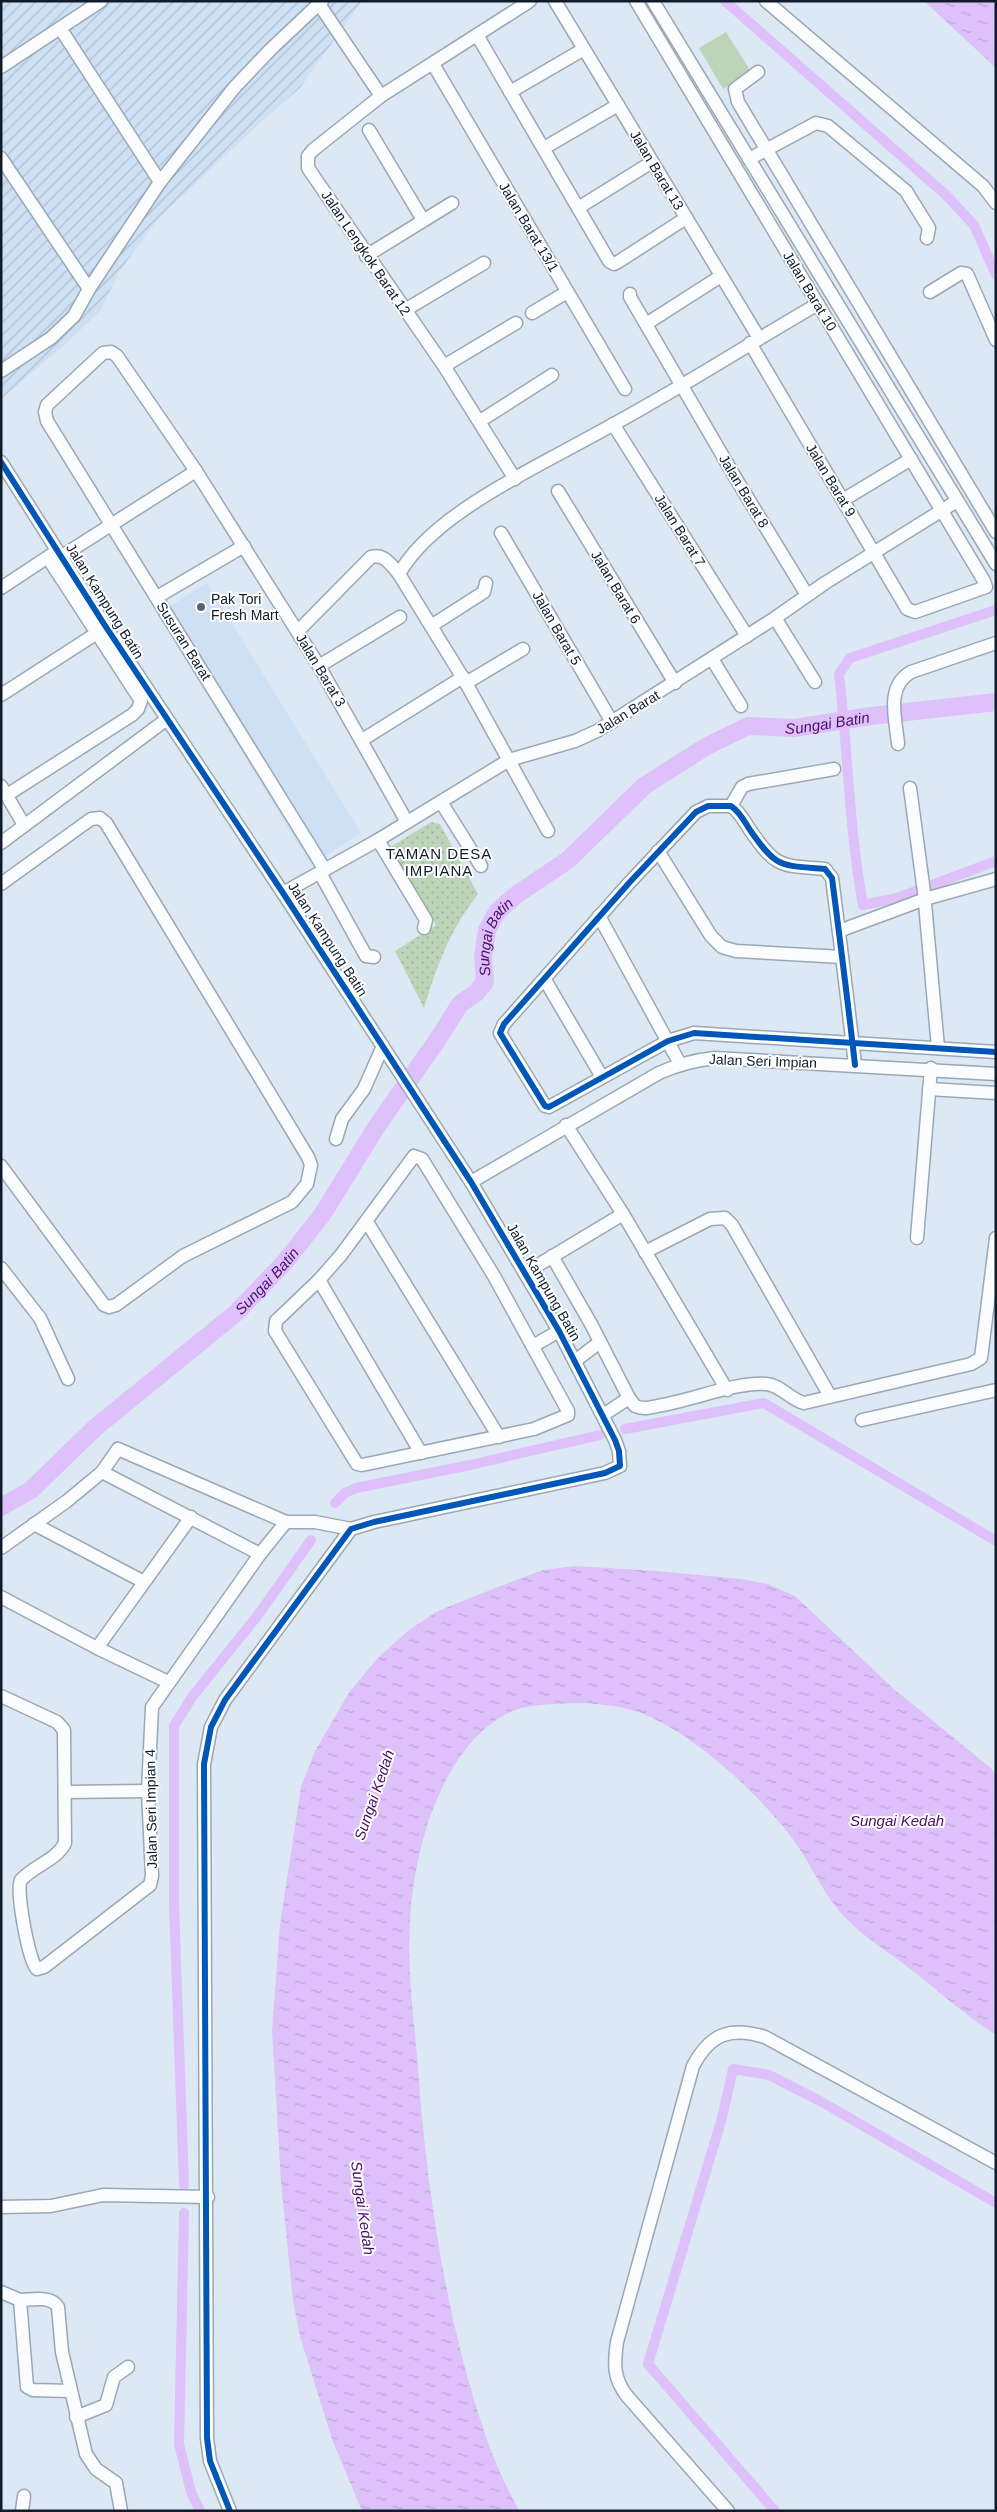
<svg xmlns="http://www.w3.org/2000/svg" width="997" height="2512" viewBox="0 0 997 2512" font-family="Helvetica,sans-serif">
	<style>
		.built { fill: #cde0f4 }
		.industrial { fill: url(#industrial-furrows) }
		.park { fill: url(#park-dots) }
		.pitch { fill: #bcd4b8 }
		.water { fill: url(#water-ripples) }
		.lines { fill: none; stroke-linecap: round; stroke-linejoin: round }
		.canal { stroke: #dec0fa; stroke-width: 10 }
		.river { stroke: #dec0fa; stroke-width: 18 }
		.minor-casing { stroke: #9ba7b3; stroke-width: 15 }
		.minor { stroke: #fafcfd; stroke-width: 12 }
		.cycleway-casing { stroke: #fff; stroke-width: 9 }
		.cycleway { stroke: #0057b8; stroke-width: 6 }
		.poi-dot { fill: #576371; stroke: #fff; stroke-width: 2 }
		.labels { text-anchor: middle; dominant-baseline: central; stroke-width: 4; stroke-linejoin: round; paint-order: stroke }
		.street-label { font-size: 14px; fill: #101c2a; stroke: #fff }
		.poi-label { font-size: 14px; fill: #101c2a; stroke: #fff; text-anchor: start }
		.water-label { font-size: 15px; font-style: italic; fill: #4c0c69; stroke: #fff }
		.neighbourhood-label { font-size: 15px; letter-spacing: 1px; fill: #101c2a; stroke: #fff }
	</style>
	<defs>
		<pattern id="industrial-furrows" width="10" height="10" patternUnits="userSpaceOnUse" patternTransform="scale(1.25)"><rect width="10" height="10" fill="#cde0f4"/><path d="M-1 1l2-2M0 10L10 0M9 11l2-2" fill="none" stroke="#afc0d1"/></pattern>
		<pattern id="park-dots" width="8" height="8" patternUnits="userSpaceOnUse" patternTransform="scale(1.25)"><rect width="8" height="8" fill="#bcd4b8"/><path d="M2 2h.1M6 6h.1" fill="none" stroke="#a1b59e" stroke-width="1.8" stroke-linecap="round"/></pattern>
		<pattern id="water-ripples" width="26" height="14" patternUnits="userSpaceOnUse" patternTransform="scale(1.25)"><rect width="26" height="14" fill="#dec0fa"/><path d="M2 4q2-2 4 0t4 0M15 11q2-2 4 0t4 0" fill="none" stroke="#bda4d6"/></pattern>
	</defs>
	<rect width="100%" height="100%" fill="#dce8f4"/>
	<polygon class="built" points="207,583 361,833 311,865 157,614"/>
	<polygon class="industrial" points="1,1 362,1 300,88 261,122 158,219 119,272 101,310 69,341 1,399"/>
	<path class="park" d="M431 822 440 824 478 894C449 932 438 963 424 1008L395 951 436 925 391 852 392 846Z"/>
	<polygon class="pitch" points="726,32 751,72 723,89 699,48"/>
	<g class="water">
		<polygon points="924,1 996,1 996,68"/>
		<path d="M575 1566 656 1571 741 1579 768 1584 795 1596 895 1690 992 1769 996 1774V2035C964 2015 938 1990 909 1968 886 1950 859 1934 840 1912 821 1890 810 1862 792 1838 760 1795 692 1732 641 1713 614 1703 581 1702 553 1704 539 1705 523 1706 510 1712 441 1746 413 1851 410 1922 407 1971 414 2020 418 2069 427 2192 446 2320 486 2437 494 2462 507 2487 519 2511H362L332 2439 300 2336 293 2301 281 2182 272 2030 280 1925 301 1787 315 1751 350 1691 379 1657 408 1631 436 1612 480 1594 543 1570Z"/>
	</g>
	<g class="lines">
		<g class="canal">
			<polyline points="725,1 946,195 974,225 996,275"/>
			<path d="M996 610 850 658 839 674C848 751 849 829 863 905L897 898 996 861"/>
			<polyline points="625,1429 764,1403 996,1541"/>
			<polyline points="335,1503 345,1493 356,1488 470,1465 600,1435"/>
			<polyline points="184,2185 174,1905 174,1726 192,1697 258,1615 311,1540"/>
			<polyline points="184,2213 179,2444 191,2492 200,2511"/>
			<polyline points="775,2511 648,2364 722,2118 733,2069 769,2075 822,2102 996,2203"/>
		</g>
		<path class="river" id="s1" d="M1 1507 31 1490 96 1427 236 1313 284 1263 322 1215 377 1126 438 1039 460 1004 476 993 485 982 483 957 487 930 497 912 516 895 568 860 644 786 707 746 748 726 794 728 871 716 996 702"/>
		<defs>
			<g id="minor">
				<polyline points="555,1 759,338"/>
				<polyline points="636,1 984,581 986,587 915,612 907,609 750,343"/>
				<polyline points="653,1 996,564"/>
				<polyline points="766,1 983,186 996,203"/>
				<polyline points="319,4 381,96"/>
				<polyline points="60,28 160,182"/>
				<polyline points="477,35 609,261 614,264 618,262 686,218"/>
				<polyline points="433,64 625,389"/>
				<polyline points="1,67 101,1"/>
				<polyline points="758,72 735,89 738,102 996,532"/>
				<polyline points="510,92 584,49"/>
				<polyline points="369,130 423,220"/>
				<polyline points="544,148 618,105"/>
				<polyline points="1,158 89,289"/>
				<polyline points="749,159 816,123 828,126 906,191 929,228 927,238"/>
				<polyline points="578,208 652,162"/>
				<polyline points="366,256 452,203"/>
				<polyline points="930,292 961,273 967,274 996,340"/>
				<polyline points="630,294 630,297 738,482 807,595"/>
				<polyline points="405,310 484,263"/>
				<polyline points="532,313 567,292"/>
				<polyline points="646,324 721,276"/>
				<polyline points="444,366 516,323"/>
				<polyline points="1,371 51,338 74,316 89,289 160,182 234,88 270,50 322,1"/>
				<polyline points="480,421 552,375"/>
				<polyline points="613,424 747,636"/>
				<polyline points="1,462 104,624 283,893 471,1182 559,1331 615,1440 619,1451 620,1466 605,1473 374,1522 351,1529 225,1700 211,1727 204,1764 207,2438 210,2461 230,2511"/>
				<polyline points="515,479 444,366 308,168 308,156 313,150 381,96 530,1"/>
				<polyline points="558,491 675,683"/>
				<polyline points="843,500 911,459"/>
				<polyline points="501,533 612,722"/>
				<polyline points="62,556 196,471"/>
				<polyline points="1,588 54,553"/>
				<polyline points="157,597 244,546"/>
				<polyline points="775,618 815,682"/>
				<polyline points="431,626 484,592 486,583"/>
				<path d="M298 631 371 557C384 553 391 565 399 574"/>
				<polyline points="712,659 741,706"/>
				<polyline points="319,666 400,617"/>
				<polyline points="466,683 523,649"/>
				<polyline points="1,695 97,633 102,626"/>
				<polyline points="362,740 463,677"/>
				<path d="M898 744C896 719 885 687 911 672L996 643"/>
				<polyline points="1,786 24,825"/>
				<polyline points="910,788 924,892 938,1048"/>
				<polyline points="7,795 132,715 138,709 141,701 48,558"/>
				<polyline points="441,802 481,866"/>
				<polyline points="731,806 742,787 748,784 834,769"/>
				<path d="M548 831 466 683 399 574C429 520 515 478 568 449 596 434 624 419 651 403 708 371 762 336 818 304"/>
				<polyline points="378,840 426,920 424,928"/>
				<polyline points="1,843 167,719"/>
				<polyline points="658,851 711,936 722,947 736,951 842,957"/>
				<polyline points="325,870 47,421 45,412 47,405 103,353 111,352 117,356 196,471 319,666 407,822"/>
				<polyline points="320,873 366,956 374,957"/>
				<polyline points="1,884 91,819 100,818 106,823 308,1157 311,1165 307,1184 292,1202 183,1256 116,1305 109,1307 104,1305 1,1166"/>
				<polyline points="283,893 378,840 509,760 575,741 597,731 775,618 825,583 957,501"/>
				<polyline points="599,916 680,1064"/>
				<polyline points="839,931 925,899 996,879"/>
				<polyline points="545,980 602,1077"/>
				<path d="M855 1065C848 1003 840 940 832 878L825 869C780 865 777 869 750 830 744 821 740 812 731 806H708L696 812 629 883 504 1024 500 1033 545 1106 549 1107 668 1041 694 1033 996 1052"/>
				<polyline points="929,1089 996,1093"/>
				<polyline points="566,1125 623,1214 727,1390"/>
				<polyline points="336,1139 342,1119 364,1089 383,1046"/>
				<polygon points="414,1156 422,1159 494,1276 568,1411 568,1415 534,1429 362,1465 357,1464 275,1331 276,1321 319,1280 341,1255"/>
				<path d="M471 1182 659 1073C677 1065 695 1060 715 1058L996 1074"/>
				<polyline points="367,1222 499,1437"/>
				<polyline points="917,1238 931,1068"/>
				<polyline points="645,1252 710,1219 725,1218 732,1225 830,1396"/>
				<path d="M552 1256 591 1324 629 1398 635 1406C644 1410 653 1407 662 1405 692 1400 739 1381 767 1384 780 1385 791 1400 804 1403L971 1364 981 1358 996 1238"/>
				<polyline points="1,1268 40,1318 68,1379"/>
				<polyline points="525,1273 623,1214"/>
				<polyline points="319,1280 421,1453"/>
				<polyline points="533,1346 559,1331"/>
				<polyline points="575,1361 600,1342"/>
				<polyline points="603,1415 629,1398"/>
				<polyline points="862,1420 996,1390"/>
				<polyline points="102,1472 260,1554"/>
				<polyline points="34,1524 144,1582"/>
				<polyline points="1,1548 67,1501 102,1472 118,1449 286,1522 315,1522 351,1529"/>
				<polyline points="1,1597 97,1648 168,1682"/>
				<polyline points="97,1648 191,1517"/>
				<path d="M1 1696 57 1722 64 1730 65 1843C56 1861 34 1865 21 1880 15 1887 29 1963 37 1969L44 1967 150 1885 152 1876 148 1791 152 1707 260 1554 286 1522"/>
				<polyline points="65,1792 148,1791"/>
				<polyline points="1,2207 51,2206 103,2195 208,2197"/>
				<polyline points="1,2292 20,2300 27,2387 33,2390 69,2391"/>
				<path d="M20 2300C31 2300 51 2295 58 2307L62 2352 86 2454 96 2469 116 2483 121 2511"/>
				<polyline points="76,2417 106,2405 114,2377 128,2367"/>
				<polyline points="22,2511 24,2496"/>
				<path d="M728 2511 627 2396C613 2378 614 2364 617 2342L693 2066C710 2034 730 2026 765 2037L996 2163"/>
			</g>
		</defs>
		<use href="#minor" class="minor-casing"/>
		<use href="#minor" class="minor"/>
		<defs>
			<g id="cycleway">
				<polyline points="1,462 104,624 283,893 471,1182 559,1331 615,1440 619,1451 620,1466 605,1473 374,1522 351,1529 225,1700 211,1727 204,1764 207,2438 210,2461 230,2511"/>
				<path d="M855 1065C848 1003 840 940 832 878L825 869C780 865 777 869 750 830 744 821 740 812 731 806H708L696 812 629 883 504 1024 500 1033 545 1106 549 1107 668 1041 694 1033 996 1052"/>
			</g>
		</defs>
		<use href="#cycleway" class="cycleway-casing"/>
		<use href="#cycleway" class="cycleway"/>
	</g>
	<circle class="poi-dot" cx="201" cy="607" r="5"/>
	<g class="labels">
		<g class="street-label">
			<text transform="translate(657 170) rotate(59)">Jalan Barat 13</text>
			<text transform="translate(529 227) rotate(59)">Jalan Barat 13/1</text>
			<text transform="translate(366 253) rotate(56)">Jalan Lengkok Barat 12</text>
			<text transform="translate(810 291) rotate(59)">Jalan Barat 10</text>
			<text transform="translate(831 480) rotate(59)">Jalan Barat 9</text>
			<text transform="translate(744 491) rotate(59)">Jalan Barat 8</text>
			<text transform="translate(680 530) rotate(58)">Jalan Barat 7</text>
			<text transform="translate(616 587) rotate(59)">Jalan Barat 6</text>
			<text transform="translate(105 601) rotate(58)">Jalan Kampung Batin</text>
			<text transform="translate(557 628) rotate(60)">Jalan Barat 5</text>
			<text transform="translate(184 641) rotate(58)">Susuran Barat</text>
			<text transform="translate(321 670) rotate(59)">Jalan Barat 3</text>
			<text transform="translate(628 712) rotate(-31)">Jalan Barat</text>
			<text transform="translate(328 939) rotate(57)">Jalan Kampung Batin</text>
			<text transform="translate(763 1061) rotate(2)">Jalan Seri Impian</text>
			<text transform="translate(544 1282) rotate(60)">Jalan Kampung Batin</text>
			<text transform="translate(151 1809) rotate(-91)">Jalan Seri Impian 4</text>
		</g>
		<g class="poi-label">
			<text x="211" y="599">Pak Tori<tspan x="211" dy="16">Fresh Mart</tspan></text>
		</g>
		<g class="water-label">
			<text stroke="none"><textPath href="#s1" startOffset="1189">Sungai Batin</textPath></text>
			<text stroke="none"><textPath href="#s1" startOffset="770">Sungai Batin</textPath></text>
			<text stroke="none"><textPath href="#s1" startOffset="350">Sungai Batin</textPath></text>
			<text transform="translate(374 1795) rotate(-71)">Sungai Kedah</text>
			<text x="897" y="1820">Sungai Kedah</text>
			<text transform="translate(363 2208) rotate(82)">Sungai Kedah</text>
		</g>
		<g class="neighbourhood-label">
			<text x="439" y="853">TAMAN DESA<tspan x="439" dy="17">IMPIANA</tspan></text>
		</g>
	</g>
	<rect width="997" height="2512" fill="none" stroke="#101c2a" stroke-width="5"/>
</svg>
